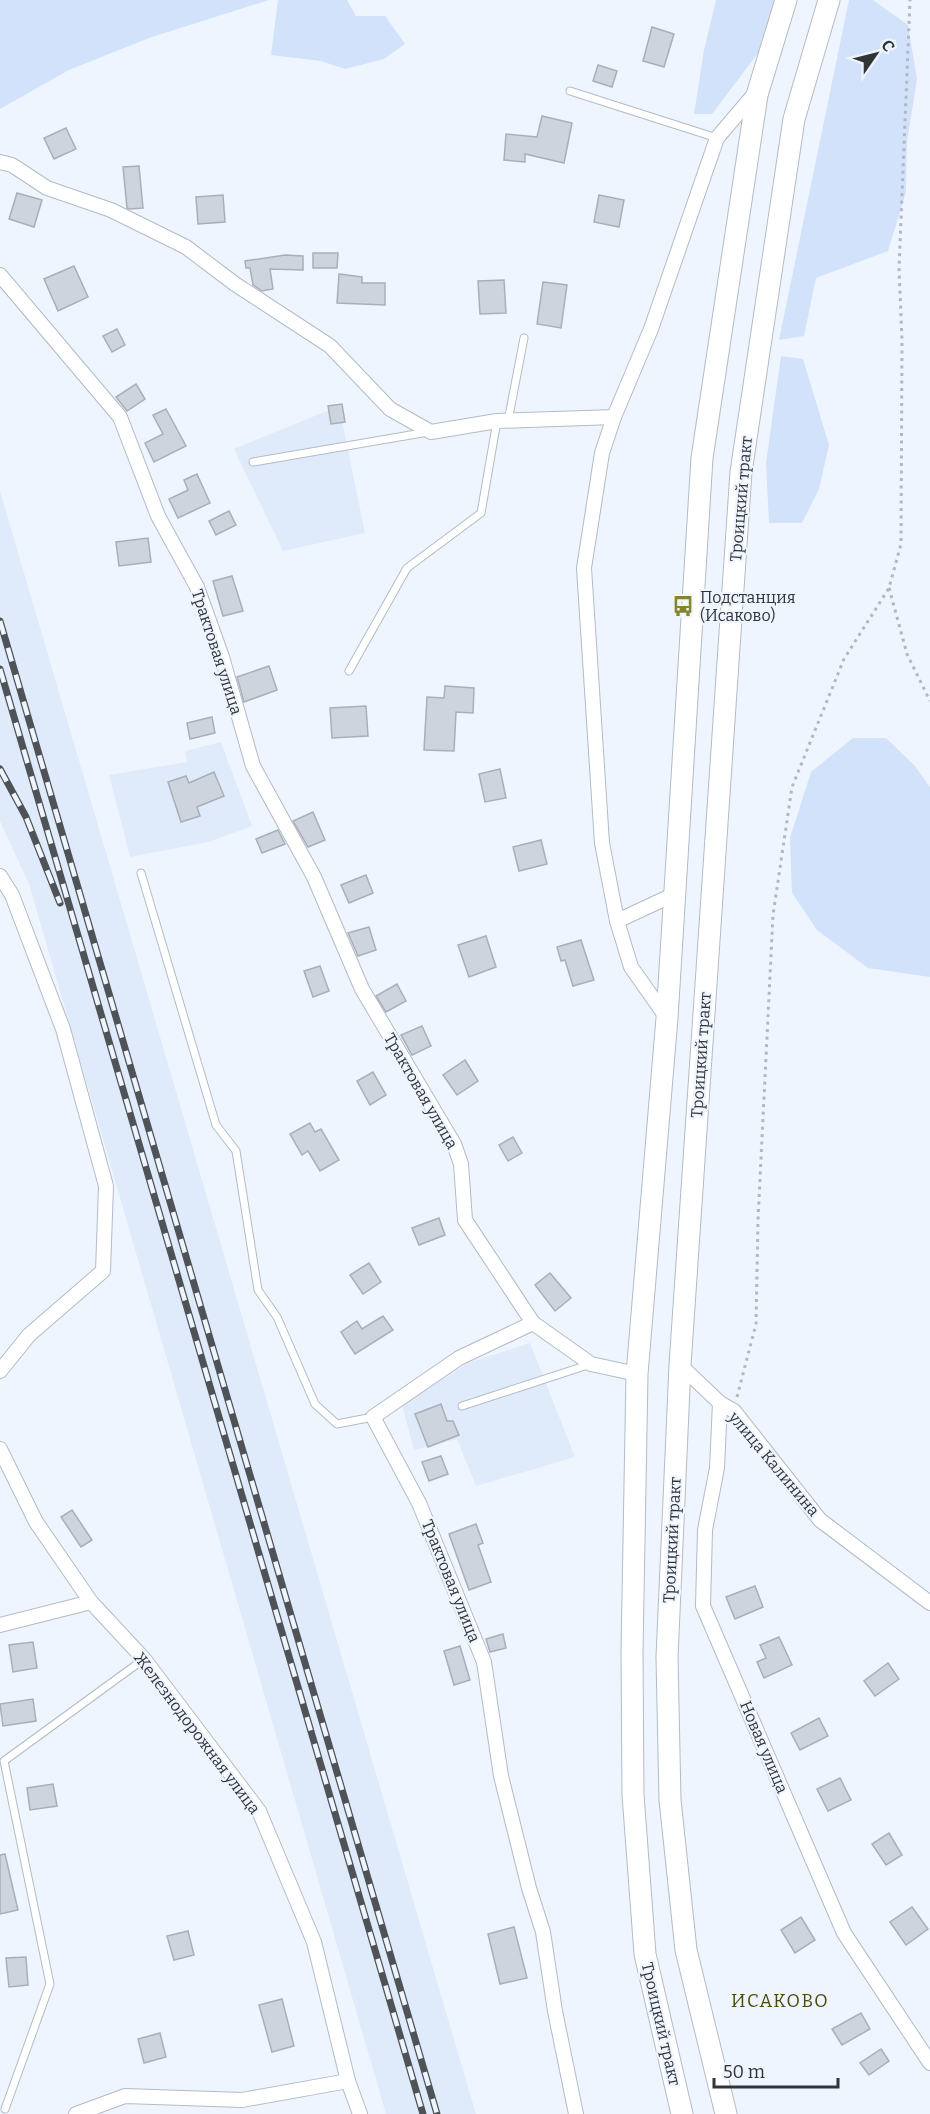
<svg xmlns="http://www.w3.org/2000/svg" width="930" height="2114" viewBox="0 0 930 2114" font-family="Bitter,serif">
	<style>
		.built { fill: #dfeafa }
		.green { fill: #d2e2fa }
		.building { fill: #cdd4de; stroke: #a9afb8; stroke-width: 1.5 }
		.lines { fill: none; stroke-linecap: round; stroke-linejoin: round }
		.lane-casing { stroke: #b4bbc4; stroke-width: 9 }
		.street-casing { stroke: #b4bbc4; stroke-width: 16 }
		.primary-casing { stroke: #b4bbc4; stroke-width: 23 }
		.path { stroke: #b2b8c0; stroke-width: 3; stroke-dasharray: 3 4.5; stroke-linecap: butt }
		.lane { stroke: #fff; stroke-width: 7 }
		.street { stroke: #fff; stroke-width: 14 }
		.primary { stroke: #fff; stroke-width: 21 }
		.rail-casing { stroke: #4f5357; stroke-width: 7 }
		.rail { stroke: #eef5ff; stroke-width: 4.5; stroke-dasharray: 14; stroke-linecap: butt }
		.labels { text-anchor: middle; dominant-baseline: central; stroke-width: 4.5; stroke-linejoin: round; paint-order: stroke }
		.street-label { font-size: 16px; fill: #323538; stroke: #eef5ff }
		.poi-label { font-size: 16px; fill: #323538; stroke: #eef5ff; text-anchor: start }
		.neighbourhood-label { font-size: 18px; letter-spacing: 1.5px; fill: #4c4909; stroke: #eef5ff }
	</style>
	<rect width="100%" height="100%" fill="#eef5ff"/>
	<g class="built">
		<polygon points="339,406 365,533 283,551 234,449"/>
		<polygon points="0,491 455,2043 476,2114 386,2114 29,884 0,821"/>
		<polygon points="221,742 252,826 208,842 130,857 109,775 187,762 185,751"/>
		<polygon points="530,1343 575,1457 476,1486 457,1439 414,1450 402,1405 468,1363"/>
	</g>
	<g class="green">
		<polygon points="0,0 269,0 149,38 69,70 0,109"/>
		<polygon points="278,0 347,0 356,16 385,16 405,44 384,59 345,69 321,61 271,55"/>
		<polygon points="716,0 775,0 759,52 712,114 694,114 704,50"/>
		<polygon points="849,0 873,0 908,25 917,79 907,142 906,192 888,251 816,278 804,336 779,340"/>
		<polygon points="781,356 803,359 829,445 819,489 802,523 769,523 766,463"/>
		<polygon points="853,738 886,738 914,765 930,787 930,977 868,968 817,930 792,893 790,838 811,772"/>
	</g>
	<g class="building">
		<polygon points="652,27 674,34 664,67 643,61"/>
		<polygon points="598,65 617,71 612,87 593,81"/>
		<polygon points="542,116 572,123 564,163 525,154 525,162 504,160 506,134 537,137"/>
		<polygon points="66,128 76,149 54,159 44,138"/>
		<polygon points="139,166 143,208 129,209 127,208 123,167"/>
		<polygon points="17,193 42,200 34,227 9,219"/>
		<polygon points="223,195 225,222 198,224 196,197"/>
		<polygon points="599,195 624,200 619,227 594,222"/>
		<polygon points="313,253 338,253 337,268 313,268"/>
		<polygon points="285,255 303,256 303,270 270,269 273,289 262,291 253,285 250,268 246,268 245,261"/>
		<polygon points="74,266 88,297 58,311 44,279"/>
		<polygon points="339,274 362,277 362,283 385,283 385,305 337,303"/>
		<polygon points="504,280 506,313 480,314 478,281"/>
		<polygon points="543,282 567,285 561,328 537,324"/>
		<polygon points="117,329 125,345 112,352 103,336"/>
		<polygon points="136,384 145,399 127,411 116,397"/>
		<polygon points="342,404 345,422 331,424 328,406"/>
		<polygon points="166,409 186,446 154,462 145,443 163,434 153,415"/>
		<polygon points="197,474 210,503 178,518 169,499 188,490 184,480"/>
		<polygon points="229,511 236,525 216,535 209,521"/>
		<polygon points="148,538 151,562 119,566 116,542"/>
		<polygon points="232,576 243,611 223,616 213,581"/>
		<polygon points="269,666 277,690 244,702 237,677"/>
		<polygon points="445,686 474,688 473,713 456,712 454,751 424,750 427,697 444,698"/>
		<polygon points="366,706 368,736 332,738 330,708"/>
		<polygon points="212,717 215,733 190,739 187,723"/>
		<polygon points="500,769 506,798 485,802 479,774"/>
		<polygon points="214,772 224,796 197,807 200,816 181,822 168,782 186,776 189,783"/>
		<polygon points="313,812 325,840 308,847 293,821"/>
		<polygon points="278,830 285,844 262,853 256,839"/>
		<polygon points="541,840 547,864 519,871 513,847"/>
		<polygon points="366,875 373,893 349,903 341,885"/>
		<polygon points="369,927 376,950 358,956 348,933"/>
		<polygon points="486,936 496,967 469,977 458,945"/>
		<polygon points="581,940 594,980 573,986 565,960 561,961 557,947"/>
		<polygon points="320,966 329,991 313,997 304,971"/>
		<polygon points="397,984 406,1001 386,1012 376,996"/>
		<polygon points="422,1026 431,1046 412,1055 401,1035"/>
		<polygon points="465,1060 478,1081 457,1095 443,1075"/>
		<polygon points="373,1072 386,1095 370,1105 357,1081"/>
		<polygon points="310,1123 315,1132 321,1129 339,1160 320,1171 308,1151 302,1155 290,1134"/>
		<polygon points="513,1137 522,1153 508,1161 499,1145"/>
		<polygon points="439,1218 445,1235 419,1245 412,1228"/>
		<polygon points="369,1263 381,1282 363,1294 350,1275"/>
		<polygon points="550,1273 571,1298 555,1311 535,1285"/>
		<polygon points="383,1316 393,1330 355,1354 341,1332 357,1321 362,1329"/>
		<polygon points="441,1404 447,1421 453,1421 459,1435 428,1447 415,1414"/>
		<polygon points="441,1456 448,1474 429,1481 422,1462"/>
		<polygon points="72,1510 92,1540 81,1547 61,1517"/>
		<polygon points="476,1524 483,1543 478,1545 491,1582 469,1590 449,1534"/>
		<polygon points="755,1586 763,1607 735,1619 726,1597"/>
		<polygon points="503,1634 506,1648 490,1652 486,1639"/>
		<polygon points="779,1637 792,1665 764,1678 757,1662 766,1658 760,1645"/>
		<polygon points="33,1642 37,1668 13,1672 9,1645"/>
		<polygon points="460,1646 470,1680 454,1685 444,1651"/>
		<polygon points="888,1663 899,1679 875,1696 864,1681"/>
		<polygon points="33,1699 36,1721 3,1726 0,1704"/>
		<polygon points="819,1718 828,1736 800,1750 791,1733"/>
		<polygon points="840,1778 851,1800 828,1811 817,1789"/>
		<polygon points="53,1784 57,1806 30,1810 27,1788"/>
		<polygon points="889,1833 902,1855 886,1865 872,1844"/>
		<polygon points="5,1854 18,1910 0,1914 0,1855"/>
		<polygon points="912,1907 928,1929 906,1945 890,1922"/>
		<polygon points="801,1917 815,1940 795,1953 781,1930"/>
		<polygon points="514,1927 527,1978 500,1984 488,1934"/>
		<polygon points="188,1931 194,1955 174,1960 167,1936"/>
		<polygon points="26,1957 28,1985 9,1987 6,1958"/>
		<polygon points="282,1999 294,2046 272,2052 259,2005"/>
		<polygon points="861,2013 870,2029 842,2045 832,2029"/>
		<polygon points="160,2033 166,2057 144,2063 138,2039"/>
		<polygon points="881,2049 889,2061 869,2075 860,2063"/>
	</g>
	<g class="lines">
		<defs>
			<g id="lane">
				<polyline points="570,91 717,138"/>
				<polyline points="508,421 524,338"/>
				<polyline points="253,462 428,432"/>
				<polyline points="349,671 407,568 481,513 497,421"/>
				<polyline points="141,873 216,1125 236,1151 258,1290 277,1317 315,1404 337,1424 373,1417"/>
				<polyline points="462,1406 591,1364"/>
				<polyline points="5,2109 50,1984 4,1761 144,1659"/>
			</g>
			<g id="street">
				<polyline points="0,162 12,165 47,188 111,210 186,247 235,284 330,346 390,409 431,432 497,421 614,417"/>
				<polyline points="0,275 120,417 158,516 197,587 222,657 253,766 314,877 362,989 454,1144 461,1164 465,1220 533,1323 459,1358 373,1417 419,1503 484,1662 501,1776 529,1888 543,1932 555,2011 576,2114"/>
				<polyline points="0,876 12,895 63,1029 106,1186 103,1271 29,1335 0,1371"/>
				<polyline points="617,921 675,894"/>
				<polyline points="667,1018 631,967 617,921 602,843 584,568 602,453 614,417 651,329 717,138 757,91"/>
				<polyline points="533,1323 591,1364 637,1374"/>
				<polyline points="680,1365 720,1403 734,1411 820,1520 930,1603"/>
				<polyline points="720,1403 717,1468 705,1530 703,1606 844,1933 930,2063"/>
				<polyline points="0,1449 36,1522 91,1602 144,1659 259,1811 314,1942 348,2081 360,2114"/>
				<polyline points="0,1625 91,1602"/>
				<polyline points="76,2114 125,2096 242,2100 348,2081"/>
			</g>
			<g id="primary">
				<polyline points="682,2114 645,1954 633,1795 632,1652 637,1374 667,1018 702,458 757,95 786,0"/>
				<polyline points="726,2114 686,1950 670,1800 667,1657 680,1365 741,472 794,119 829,0"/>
			</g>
		</defs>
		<use href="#lane" class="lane-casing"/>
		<use href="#street" class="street-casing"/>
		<use href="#primary" class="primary-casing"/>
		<g class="path">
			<polyline points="889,588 907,654 930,701"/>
			<polyline points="737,1397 756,1324 758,1220 773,915 792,787 844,659 889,588 901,544 902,340 899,268 910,0"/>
		</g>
		<use href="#lane" class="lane"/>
		<use href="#street" class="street"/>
		<use href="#primary" class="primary"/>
		<defs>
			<g id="rail">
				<polyline points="0,621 437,2114"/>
				<polyline points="0,669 423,2114"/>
				<polyline points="0,769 26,817 60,903"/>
			</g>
		</defs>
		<use href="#rail" class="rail-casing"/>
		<use href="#rail" class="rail"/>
	</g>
	<defs>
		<symbol id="bus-bare" viewBox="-9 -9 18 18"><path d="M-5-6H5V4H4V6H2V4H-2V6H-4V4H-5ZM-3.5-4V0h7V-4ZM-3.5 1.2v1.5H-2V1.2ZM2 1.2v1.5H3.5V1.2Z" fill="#87842c" stroke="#eef5ff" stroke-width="2.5" paint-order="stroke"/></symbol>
	</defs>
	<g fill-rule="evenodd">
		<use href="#bus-bare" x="668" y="591" width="30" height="30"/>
	</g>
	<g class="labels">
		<g class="street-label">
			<text transform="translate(741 499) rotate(-85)">Троицкий тракт</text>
			<text transform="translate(217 652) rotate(72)">Трактовая улица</text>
			<text transform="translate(701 1055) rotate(-86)">Троицкий тракт</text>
			<text transform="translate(421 1091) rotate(60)">Трактовая улица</text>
			<text transform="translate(774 1464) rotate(50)">улица Калинина</text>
			<text transform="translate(672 1540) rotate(-87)">Троицкий тракт</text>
			<text transform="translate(451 1581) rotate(68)">Трактовая улица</text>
			<text transform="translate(197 1733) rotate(53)">Железнодорожная улица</text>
			<text transform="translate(764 1747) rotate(67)">Новая улица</text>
			<text transform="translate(661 2024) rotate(77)">Троицкий тракт</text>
		</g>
		<g class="poi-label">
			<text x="700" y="597">Подстанция<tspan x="700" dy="18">(Исаково)</tspan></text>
		</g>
		<g class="neighbourhood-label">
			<text x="780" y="2001">ИСАКОВО</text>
		</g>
	</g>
	<g transform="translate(876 54) rotate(55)" stroke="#eef5ff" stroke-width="4.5" paint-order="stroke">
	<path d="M0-4.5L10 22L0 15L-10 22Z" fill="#323538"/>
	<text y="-9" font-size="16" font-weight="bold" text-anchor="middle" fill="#323538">С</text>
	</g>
	<path d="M714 2078v9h124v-9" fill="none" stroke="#323538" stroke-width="3"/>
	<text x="723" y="2078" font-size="18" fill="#323538" stroke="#eef5ff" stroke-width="4.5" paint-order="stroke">50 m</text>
</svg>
